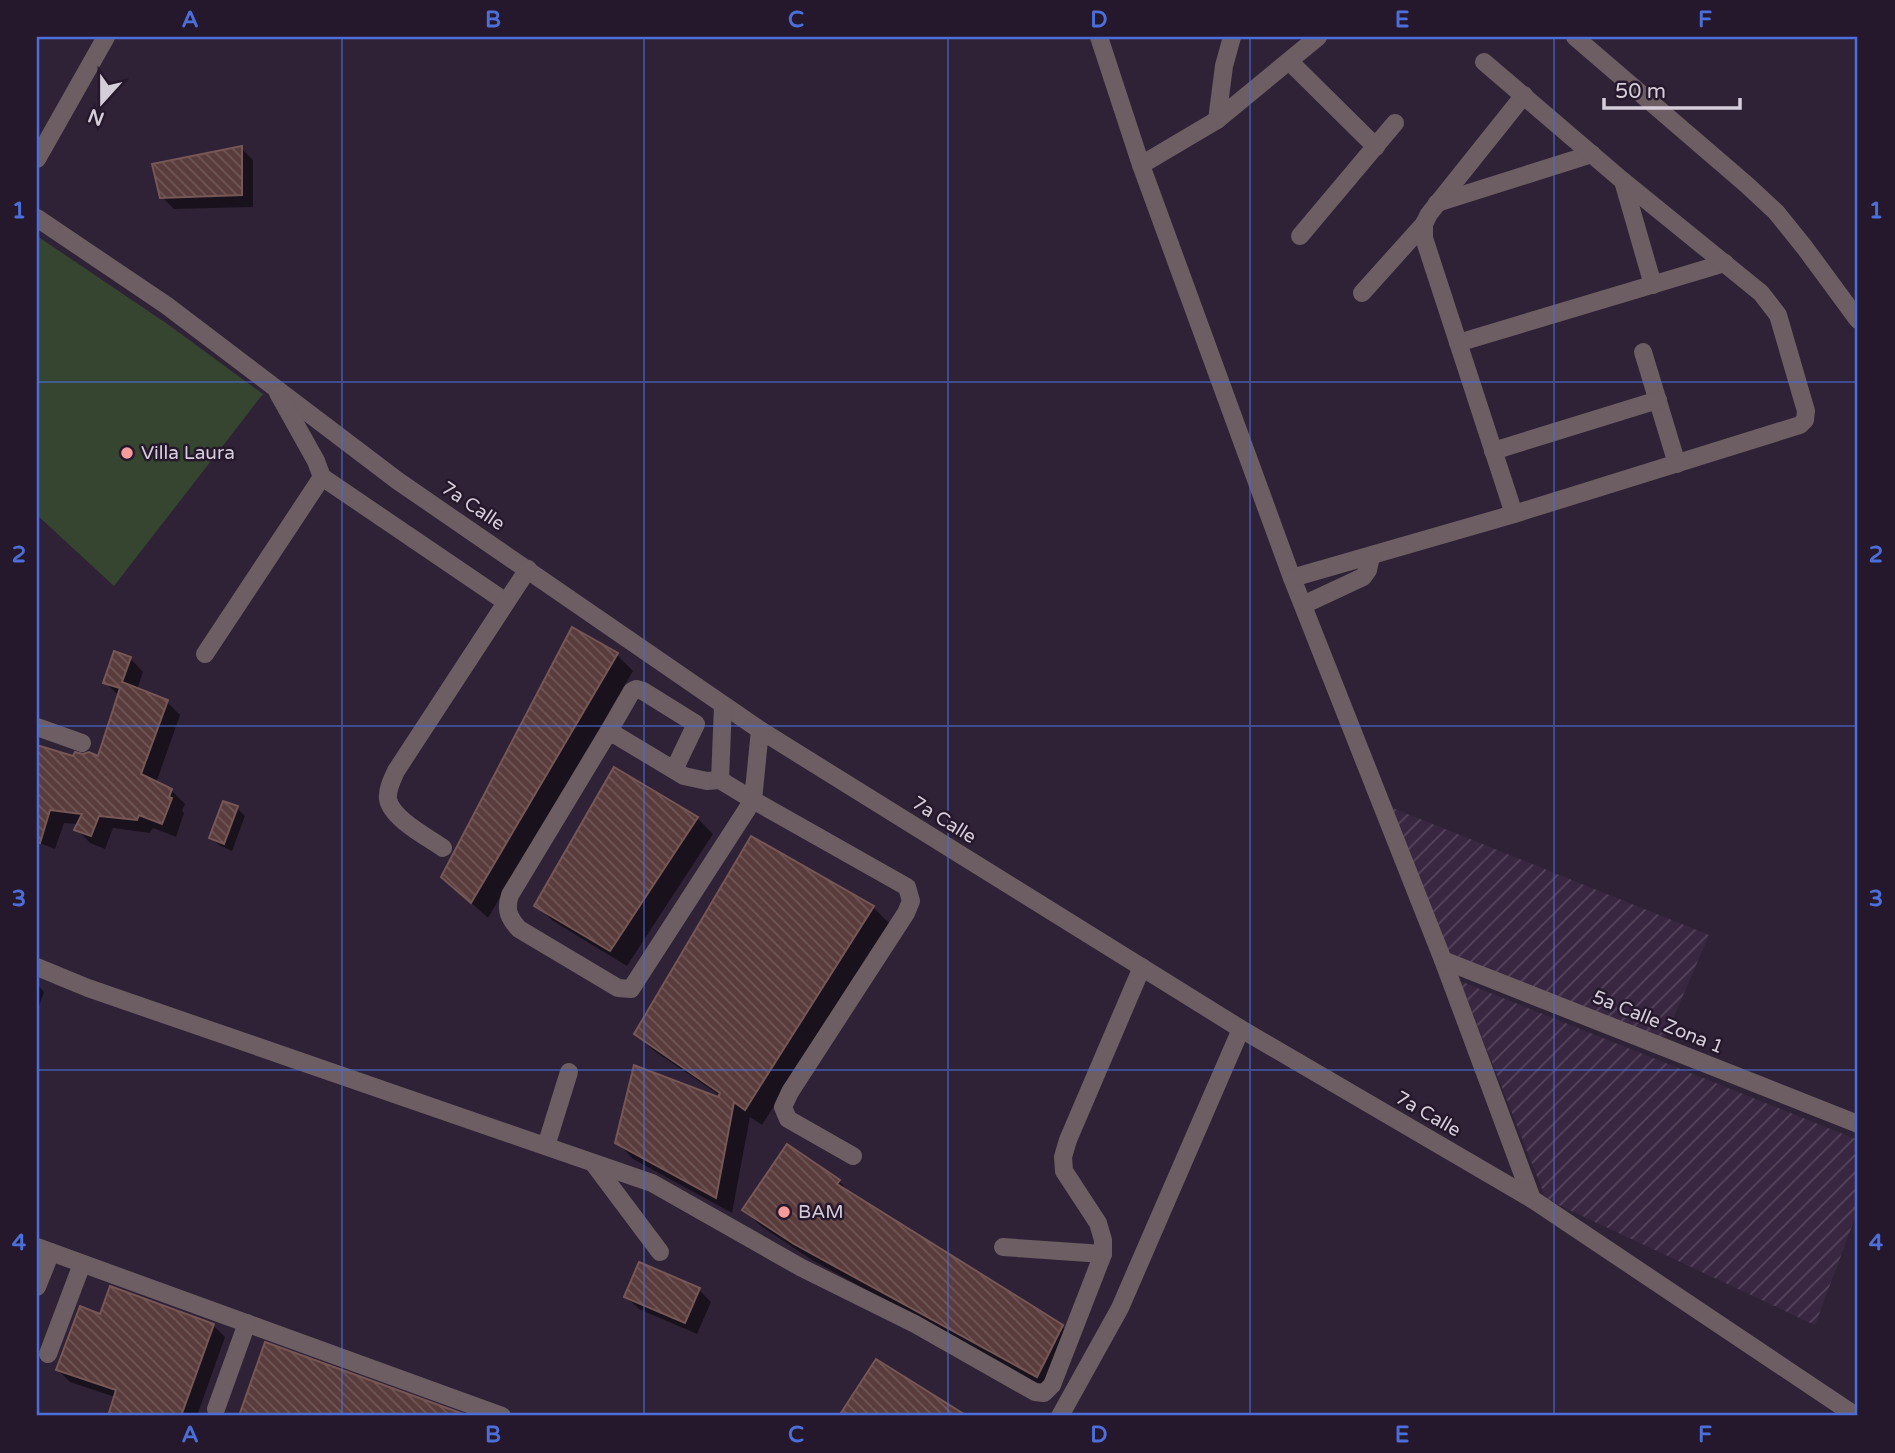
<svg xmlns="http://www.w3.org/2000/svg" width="1895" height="1453" viewBox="0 0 1895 1453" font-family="'Varela Round',sans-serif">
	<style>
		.industrial { fill: url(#industrial-furrows) }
		.grass { fill: #35452f }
		.shadow { fill: #0007 }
		.building { fill: url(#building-back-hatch); stroke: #765756; stroke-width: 2 }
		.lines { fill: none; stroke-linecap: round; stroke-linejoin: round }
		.minor { stroke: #6c5e62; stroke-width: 18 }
		.grid { fill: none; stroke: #4b6ed9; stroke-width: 2; stroke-opacity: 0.55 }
		.poi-dot { fill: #f59b99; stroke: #26182c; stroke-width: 2.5 }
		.labels { text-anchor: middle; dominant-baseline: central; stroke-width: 5; stroke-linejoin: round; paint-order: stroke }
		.poi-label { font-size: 19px; fill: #d6cddb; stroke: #26182c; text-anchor: start }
		.street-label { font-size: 19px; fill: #d6cddb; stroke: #26182c }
		.neatline { fill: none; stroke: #4b6ed9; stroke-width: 2.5 }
		.grid-label { font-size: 23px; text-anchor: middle; font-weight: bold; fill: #4b6ed9 }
	</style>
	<defs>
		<pattern id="industrial-furrows" width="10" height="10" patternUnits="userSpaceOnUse" patternTransform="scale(1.75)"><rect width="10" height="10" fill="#392741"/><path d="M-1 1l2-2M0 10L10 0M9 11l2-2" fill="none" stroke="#55455c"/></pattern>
		<pattern id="building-back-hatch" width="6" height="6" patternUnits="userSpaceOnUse" patternTransform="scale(1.75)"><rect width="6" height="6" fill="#593c3b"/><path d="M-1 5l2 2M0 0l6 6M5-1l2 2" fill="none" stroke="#705757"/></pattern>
	</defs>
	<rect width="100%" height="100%" fill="#302236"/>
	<g class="industrial">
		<polygon points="1385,805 1709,935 1663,1042 1448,956"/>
		<polygon points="1460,981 1858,1140 1858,1210 1815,1325 1546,1199"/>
	</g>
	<polygon class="grass" points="37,236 166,323 263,394 114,586 37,515"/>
	<g class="shadow">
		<polygon points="241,148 253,160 253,207 174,209 162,197"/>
		<polygon points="616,654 633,671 488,918 443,877"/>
		<polygon points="130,658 143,672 137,690 167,702 180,715 156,783 171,790 185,804 182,811 184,813 176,837 153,828 150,833 113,828 105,849 90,843 77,829 79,824 64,823 55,849 37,842 37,747 75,758 99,758 119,696 105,682"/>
		<polygon points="224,803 237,808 245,816 232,851 219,845 211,838"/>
		<polygon points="697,818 713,834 627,966 553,921 537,905"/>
		<polygon points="873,907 889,923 762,1125 750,1117 732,1213 633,1159 617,1142 725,1099 653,1050 636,1034"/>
		<polygon points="37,984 44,992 37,1012"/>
		<polygon points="839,1181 855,1198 1062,1327 1078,1343 1053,1392 812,1260 761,1226 744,1210"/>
		<polygon points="699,1290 711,1302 697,1334 639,1309 626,1297"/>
		<polygon points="102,1316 213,1325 225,1337 197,1416 110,1416 115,1397 70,1382 58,1370"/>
		<polygon points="266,1344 465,1416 241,1416"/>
		<polygon points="877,1362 963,1416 841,1416"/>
	</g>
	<g class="building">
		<polygon points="242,146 242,195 160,198 152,164"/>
		<polygon points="572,627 618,653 471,903 441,877"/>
		<polygon points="114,651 131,657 122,682 168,700 141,774 172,789 169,797 172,798 162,824 139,815 137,820 99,816 91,836 74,830 82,814 50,810 40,843 37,842 37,745 73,756 75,752 83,754 89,752 98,756 120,688 103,683"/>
		<polygon points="614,767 698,817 610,951 534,906"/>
		<polygon points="223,801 238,806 224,844 209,838"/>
		<polygon points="751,836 874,906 745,1110 734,1102 716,1198 615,1143 634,1065 718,1097 720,1093 634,1034"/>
		<polygon points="787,1144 840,1180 837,1184 1063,1325 1037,1377 794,1244 742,1210"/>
		<polygon points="639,1262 700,1288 685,1323 624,1297"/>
		<polygon points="110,1286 214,1324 181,1416 108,1416 116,1390 56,1370 80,1306 100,1314"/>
		<polygon points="265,1342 469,1416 239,1416"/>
		<polygon points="876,1359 967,1416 839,1416"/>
	</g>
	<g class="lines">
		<g class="minor">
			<polyline points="1099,37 1141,165 1292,578 1443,960 1532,1199"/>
			<polyline points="1575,37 1747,185 1776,212 1805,248 1858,320"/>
			<polyline points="1289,61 1376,147"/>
			<polyline points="1217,120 1224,66 1232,37"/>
			<polyline points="37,159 106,37"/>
			<polyline points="1141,165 1217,120 1318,37"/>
			<polyline points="1623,181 1653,285"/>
			<polyline points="1437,203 1592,154"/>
			<polyline points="37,218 166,305 398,481 760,730 1241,1029 1532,1199 1856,1416"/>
			<polyline points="1300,236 1395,123"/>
			<polyline points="1362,293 1424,224"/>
			<polyline points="1458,343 1725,263"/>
			<polyline points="1643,352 1677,464"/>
			<polyline points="278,393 316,461 322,477 506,602"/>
			<polyline points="1493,451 1658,400"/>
			<polyline points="1514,514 1424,238 1424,224 1429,214 1524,95"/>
			<polyline points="1292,578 1514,514 1800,425 1805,420 1806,411 1778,315 1761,293 1623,181 1484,62"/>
			<polyline points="1303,605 1363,577 1368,570 1371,556"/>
			<polyline points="205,654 322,477"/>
			<polyline points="37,727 82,743"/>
			<path d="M760 730 753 800 720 780 707 781 684 776 609 731 510 895C505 910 509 918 519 929L618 988 631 989 753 800 907 887 911 901 906 913 790 1092 783 1107 788 1119 853 1156"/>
			<polyline points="609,731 632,691 636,689 643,691 696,724 674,770"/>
			<polyline points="720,780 723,705"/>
			<path d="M443 848C427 837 391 818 388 799 387 789 392 780 396 771L528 569"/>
			<polyline points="1443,960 1858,1124"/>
			<polyline points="37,967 88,988 652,1183 802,1268 915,1324 1035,1392 1044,1393 1052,1385 1103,1254 1103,1240 1098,1223 1064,1171 1063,1157 1068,1140 1142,967"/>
			<polyline points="546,1146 569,1072"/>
			<polyline points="594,1164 660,1252"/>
			<polyline points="37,1247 502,1416"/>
			<polyline points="1003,1247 1103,1254"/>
			<polyline points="37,1287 51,1252"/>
			<polyline points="48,1354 82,1264"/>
			<polyline points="216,1409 247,1323"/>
			<polyline points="1060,1416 1120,1308 1241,1029"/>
		</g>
	</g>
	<path class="grid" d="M342 37V1416M644 37V1416M948 37V1416M1250 37V1416M1554 37V1416M37 382H1858M37 726H1858M37 1070H1858"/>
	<g class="poi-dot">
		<circle cx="127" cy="453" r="7"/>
		<circle cx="784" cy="1212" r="7"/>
	</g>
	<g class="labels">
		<g class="poi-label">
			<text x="141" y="453">Villa Laura</text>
			<text x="798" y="1212">BAM</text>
		</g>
		<g class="street-label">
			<text transform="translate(473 506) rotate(34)">7a Calle</text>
			<text transform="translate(944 820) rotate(32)">7a Calle</text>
			<text transform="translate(1658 1022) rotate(22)">5a Calle Zona 1</text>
			<text transform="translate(1428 1114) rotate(30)">7a Calle</text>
		</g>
	</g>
	<rect width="1895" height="1453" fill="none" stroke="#26182c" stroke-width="77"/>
	<g transform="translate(102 102) rotate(201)" stroke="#26182c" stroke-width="5" paint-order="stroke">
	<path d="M0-5L12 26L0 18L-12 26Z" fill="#d6cddb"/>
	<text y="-10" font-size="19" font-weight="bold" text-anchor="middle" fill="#d6cddb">N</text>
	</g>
	<path d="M1604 98v10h136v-10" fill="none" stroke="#d6cddb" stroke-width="3.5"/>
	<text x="1615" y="98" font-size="21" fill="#d6cddb" stroke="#26182c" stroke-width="5" paint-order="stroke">50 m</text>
	<rect x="38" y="38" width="1818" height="1376" class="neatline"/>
	<g class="grid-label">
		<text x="190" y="27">A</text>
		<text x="493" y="27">B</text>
		<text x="796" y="27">C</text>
		<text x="1099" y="27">D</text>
		<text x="1402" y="27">E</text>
		<text x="1705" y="27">F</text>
		<text x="19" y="218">1</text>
		<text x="1876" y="218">1</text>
		<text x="19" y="562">2</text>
		<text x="1876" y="562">2</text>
		<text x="19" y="906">3</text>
		<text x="1876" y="906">3</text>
		<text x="19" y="1250">4</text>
		<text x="1876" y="1250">4</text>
		<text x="190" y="1442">A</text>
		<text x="493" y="1442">B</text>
		<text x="796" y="1442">C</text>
		<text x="1099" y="1442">D</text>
		<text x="1402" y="1442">E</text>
		<text x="1705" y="1442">F</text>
	</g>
</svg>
